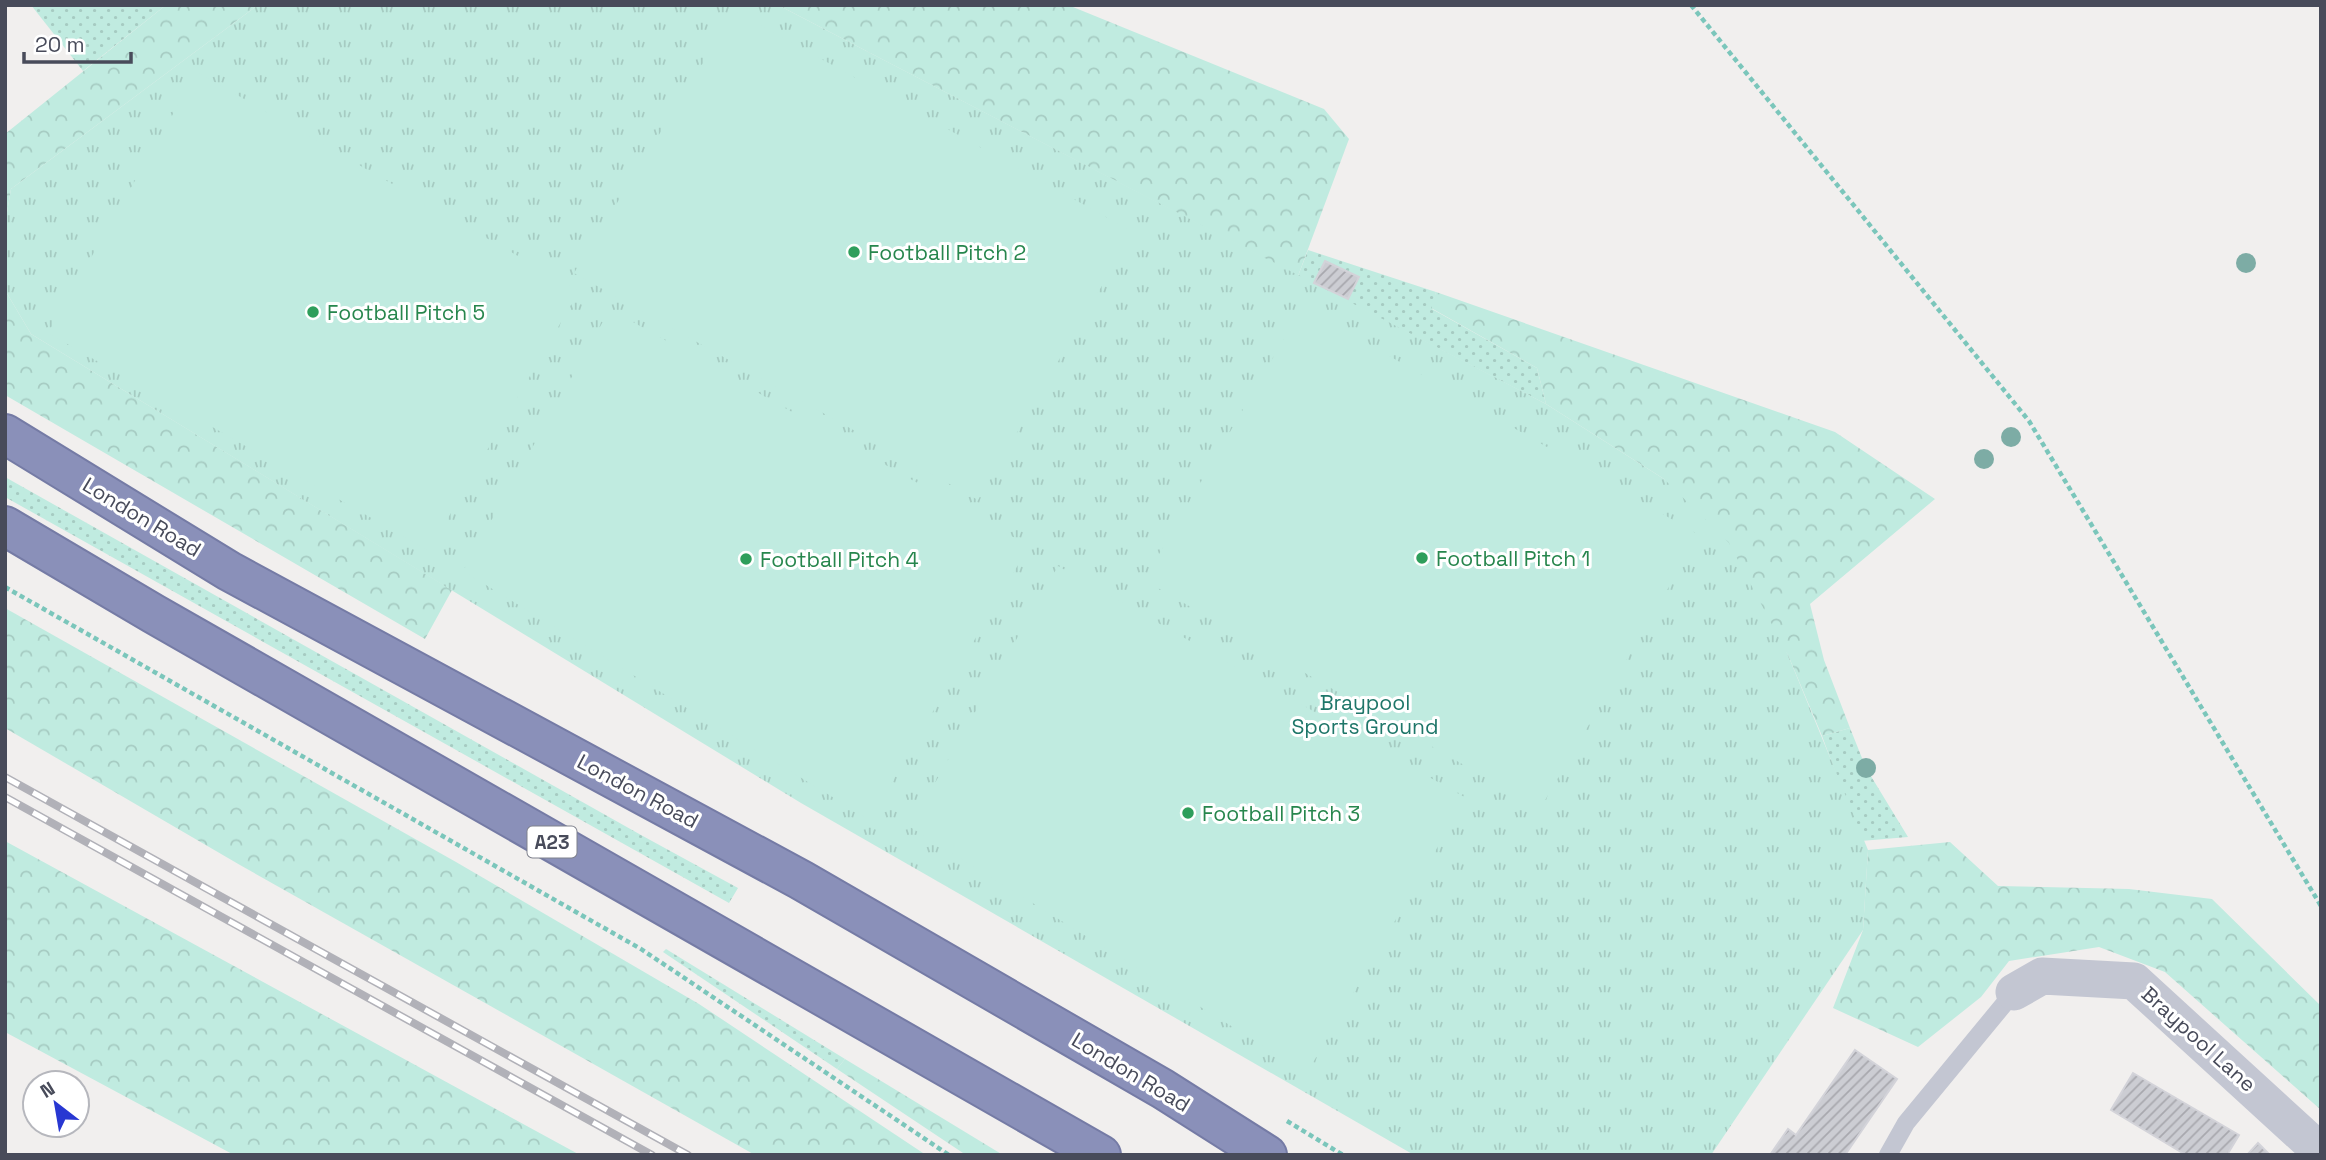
<svg xmlns="http://www.w3.org/2000/svg" width="2326" height="1160" viewBox="0 0 2326 1160" font-family="'Space Grotesk',sans-serif">
	<style>
		.grass { fill: url(#grass-dots) }
		.forest { fill: url(#forest-crowns) }
		.park { fill: url(#park-tufts) }
		.garden { fill: #c0ebe0 }
		.building { fill: url(#building-hatch); stroke: #d3d3d9; stroke-width: 2 }
		.lines { fill: none; stroke-linecap: round; stroke-linejoin: round }
		.highway-casing { stroke: #757ba5; stroke-width: 42 }
		.path { stroke: #7bc6bb; stroke-width: 4.5; stroke-dasharray: 5 3.5; stroke-linecap: butt }
		.lane { stroke: #c3c6d2; stroke-width: 18 }
		.street { stroke: #c3c6d2; stroke-width: 37 }
		.highway { stroke: #8a90b9; stroke-width: 38 }
		.rail-casing { stroke: #b1b1b8; stroke-width: 8 }
		.rail { stroke: #fff; stroke-width: 5; stroke-dasharray: 16; stroke-linecap: butt }
		.tree { fill: #7daca5 }
		.leisure-dot { fill: #2e9e5b; stroke: #fff; stroke-width: 2.5 }
		.labels { text-anchor: middle; dominant-baseline: central; stroke-width: 6; stroke-linejoin: round; paint-order: stroke }
		.shield { fill: #fff; stroke: #7f818c; stroke-width: 2 }
		.shield-label { font-size: 19px; font-weight: bold; fill: #484b5a }
		.leisure-label { font-size: 21px; fill: #27864d; stroke: #fff; text-anchor: start }
		.street-label { font-size: 21px; fill: #484b5a; stroke: #fff }
		.park-label { font-size: 21px; fill: #1e7669; stroke: #fff }
	</style>
	<defs>
		<pattern id="grass-dots" width="8" height="8" patternUnits="userSpaceOnUse" patternTransform="scale(1.75)"><rect width="8" height="8" fill="#c0ebe0"/><path d="M2 2h.1M6 6h.1" fill="none" stroke="#a6cbc2" stroke-width="1.8" stroke-linecap="round"/></pattern>
		<pattern id="forest-crowns" width="20" height="18" patternUnits="userSpaceOnUse" patternTransform="scale(1.75)"><rect width="20" height="18" fill="#c0ebe0"/><path d="M2 6a3 3 0 1 1 6 0M12 15a3 3 0 1 1 6 0" fill="none" stroke="#a6cbc2"/></pattern>
		<pattern id="park-tufts" width="24" height="20" patternUnits="userSpaceOnUse" patternTransform="scale(1.75)"><rect width="24" height="20" fill="#c0ebe0"/><path d="M3 7l-1-3M5 7V3M7 7l1-3M15 17l-1-3M17 17v-4M19 17l1-3" fill="none" stroke="#a6cbc2"/></pattern>
		<pattern id="building-hatch" width="6" height="6" patternUnits="userSpaceOnUse" patternTransform="scale(1.75)"><rect width="6" height="6" fill="#cccdd3"/><path d="M-1 1l2-2M0 6l6-6M5 7l2-2" fill="none" stroke="#a8a8ae"/></pattern>
	</defs>
	<rect width="100%" height="100%" fill="#f1efee"/>
	<g class="grass">
		<polygon points="31,5 166,5 83,71"/>
		<polygon points="1308,250 1436,292 1432,309 1537,368 1546,404 1298,276"/>
		<polygon points="5,477 641,835 738,888 729,903 5,497"/>
		<polygon points="1850,728 1866,768 1908,837 1861,841 1822,736"/>
		<polygon points="666,949 845,1059 837,1069 663,952"/>
	</g>
	<g class="forest">
		<polygon points="166,5 258,5 11,189 5,224 5,134"/>
		<polygon points="778,5 1068,5 1324,109 1349,139 1298,276"/>
		<polygon points="5,290 31,334 452,590 425,639 5,395"/>
		<polygon points="1436,292 1835,432 1935,499 1810,604 1824,660 1850,728 1822,736 1788,655 1664,479 1546,404 1537,368 1431,308"/>
		<polygon points="5,608 456,862 699,1004 926,1155 755,1155 240,865 5,728"/>
		<polygon points="5,841 580,1155 234,1155 5,1032"/>
		<polygon points="1950,842 1998,886 2129,889 2212,899 2321,1006 2321,1110 2165,972 2099,947 2009,961 1981,997 1918,1047 1833,1008 1863,930 1868,850"/>
		<polygon points="845,1059 1003,1155 966,1155 837,1069"/>
	</g>
	<polygon class="park" points="258,5 778,5 1546,404 1664,479 1729,543 1788,655 1868,850 1863,930 1711,1155 1414,1155 801,803 31,334 5,290 5,224 11,189"/>
	<g class="garden">
		<polygon points="735,11 1133,232 978,500 574,273"/>
		<polygon points="197,72 579,291 429,551 48,333"/>
		<polygon points="1303,306 1699,535 1540,809 1144,580"/>
		<polygon points="610,309 1029,546 870,820 463,571"/>
		<polygon points="1058,566 1466,798 1307,1073 910,827"/>
	</g>
	<g class="building">
		<polygon points="1325,261 1359,277 1348,299 1314,283"/>
		<polygon points="1855,1050 1897,1079 1845,1155 1770,1155 1788,1129 1796,1135"/>
		<polygon points="2133,1073 2239,1135 2227,1155 2186,1155 2111,1110"/>
		<polygon points="2258,1143 2270,1155 2247,1155"/>
	</g>
	<g class="lines">
		<defs>
			<g id="highway">
				<polyline points="5,434 229,571 801,880 1163,1089 1267,1155"/>
				<polyline points="5,526 154,614 1101,1155"/>
			</g>
		</defs>
		<use href="#highway" class="highway-casing"/>
		<g class="path">
			<polyline points="1691,5 2029,421 2321,906"/>
			<polyline points="5,587 641,949 949,1155"/>
			<polyline points="1287,1121 1343,1155"/>
		</g>
		<polyline class="lane" points="1888,1155 1906,1123 2014,992"/>
		<polyline class="street" points="2014,992 2042,976 2134,981 2321,1152"/>
		<use href="#highway" class="highway"/>
		<defs>
			<g id="rail">
				<polyline points="5,777 688,1155"/>
				<polyline points="5,797 652,1155"/>
			</g>
		</defs>
		<use href="#rail" class="rail-casing"/>
		<use href="#rail" class="rail"/>
	</g>
	<g class="tree">
		<circle cx="2246" cy="263" r="10"/>
		<circle cx="2011" cy="437" r="10"/>
		<circle cx="1984" cy="459" r="10"/>
		<circle cx="1866" cy="768" r="10"/>
	</g>
	<g class="leisure-dot">
		<circle cx="854" cy="252" r="7"/>
		<circle cx="313" cy="312" r="7"/>
		<circle cx="1422" cy="558" r="7"/>
		<circle cx="746" cy="559" r="7"/>
		<circle cx="1188" cy="813" r="7"/>
	</g>
	<g class="labels">
		<rect class="shield" x="527.5" y="826.5" width="49" height="31" rx="5"/>
		<g class="shield-label">
			<text x="552" y="842">A23</text>
		</g>
		<g class="leisure-label">
			<text x="868" y="252">Football Pitch 2</text>
			<text x="327" y="312">Football Pitch 5</text>
			<text x="1436" y="558">Football Pitch 1</text>
			<text x="760" y="559">Football Pitch 4</text>
			<text x="1202" y="813">Football Pitch 3</text>
		</g>
		<g class="street-label">
			<text transform="translate(142 517) rotate(31)">London Road</text>
			<text transform="translate(638 791) rotate(28)">London Road</text>
			<text transform="translate(2199 1039) rotate(42)">Braypool Lane</text>
			<text transform="translate(1131 1072) rotate(31)">London Road</text>
		</g>
		<g class="park-label">
			<text x="1365" y="702">Braypool<tspan x="1365" dy="24">Sports Ground</tspan></text>
		</g>
	</g>
	<rect width="2326" height="1160" fill="none" stroke="#484b5a" stroke-width="14"/>
	<g transform="translate(56 1104) rotate(329)"><circle r="33" fill="#ffffff" stroke="#b6b7bd" stroke-width="2"/>
	<path d="M0-5L12 26L0 18L-12 26Z" fill="#2837d2"/>
	<text y="-10" font-size="19" font-weight="bold" text-anchor="middle" fill="#484b5a">N</text>
	</g>
	<path d="M24 52v10h107v-10" fill="none" stroke="#484b5a" stroke-width="3.5"/>
	<text x="35" y="52" font-size="21" fill="#484b5a" stroke="#ffffff" stroke-width="5" paint-order="stroke">20 m</text>
</svg>
